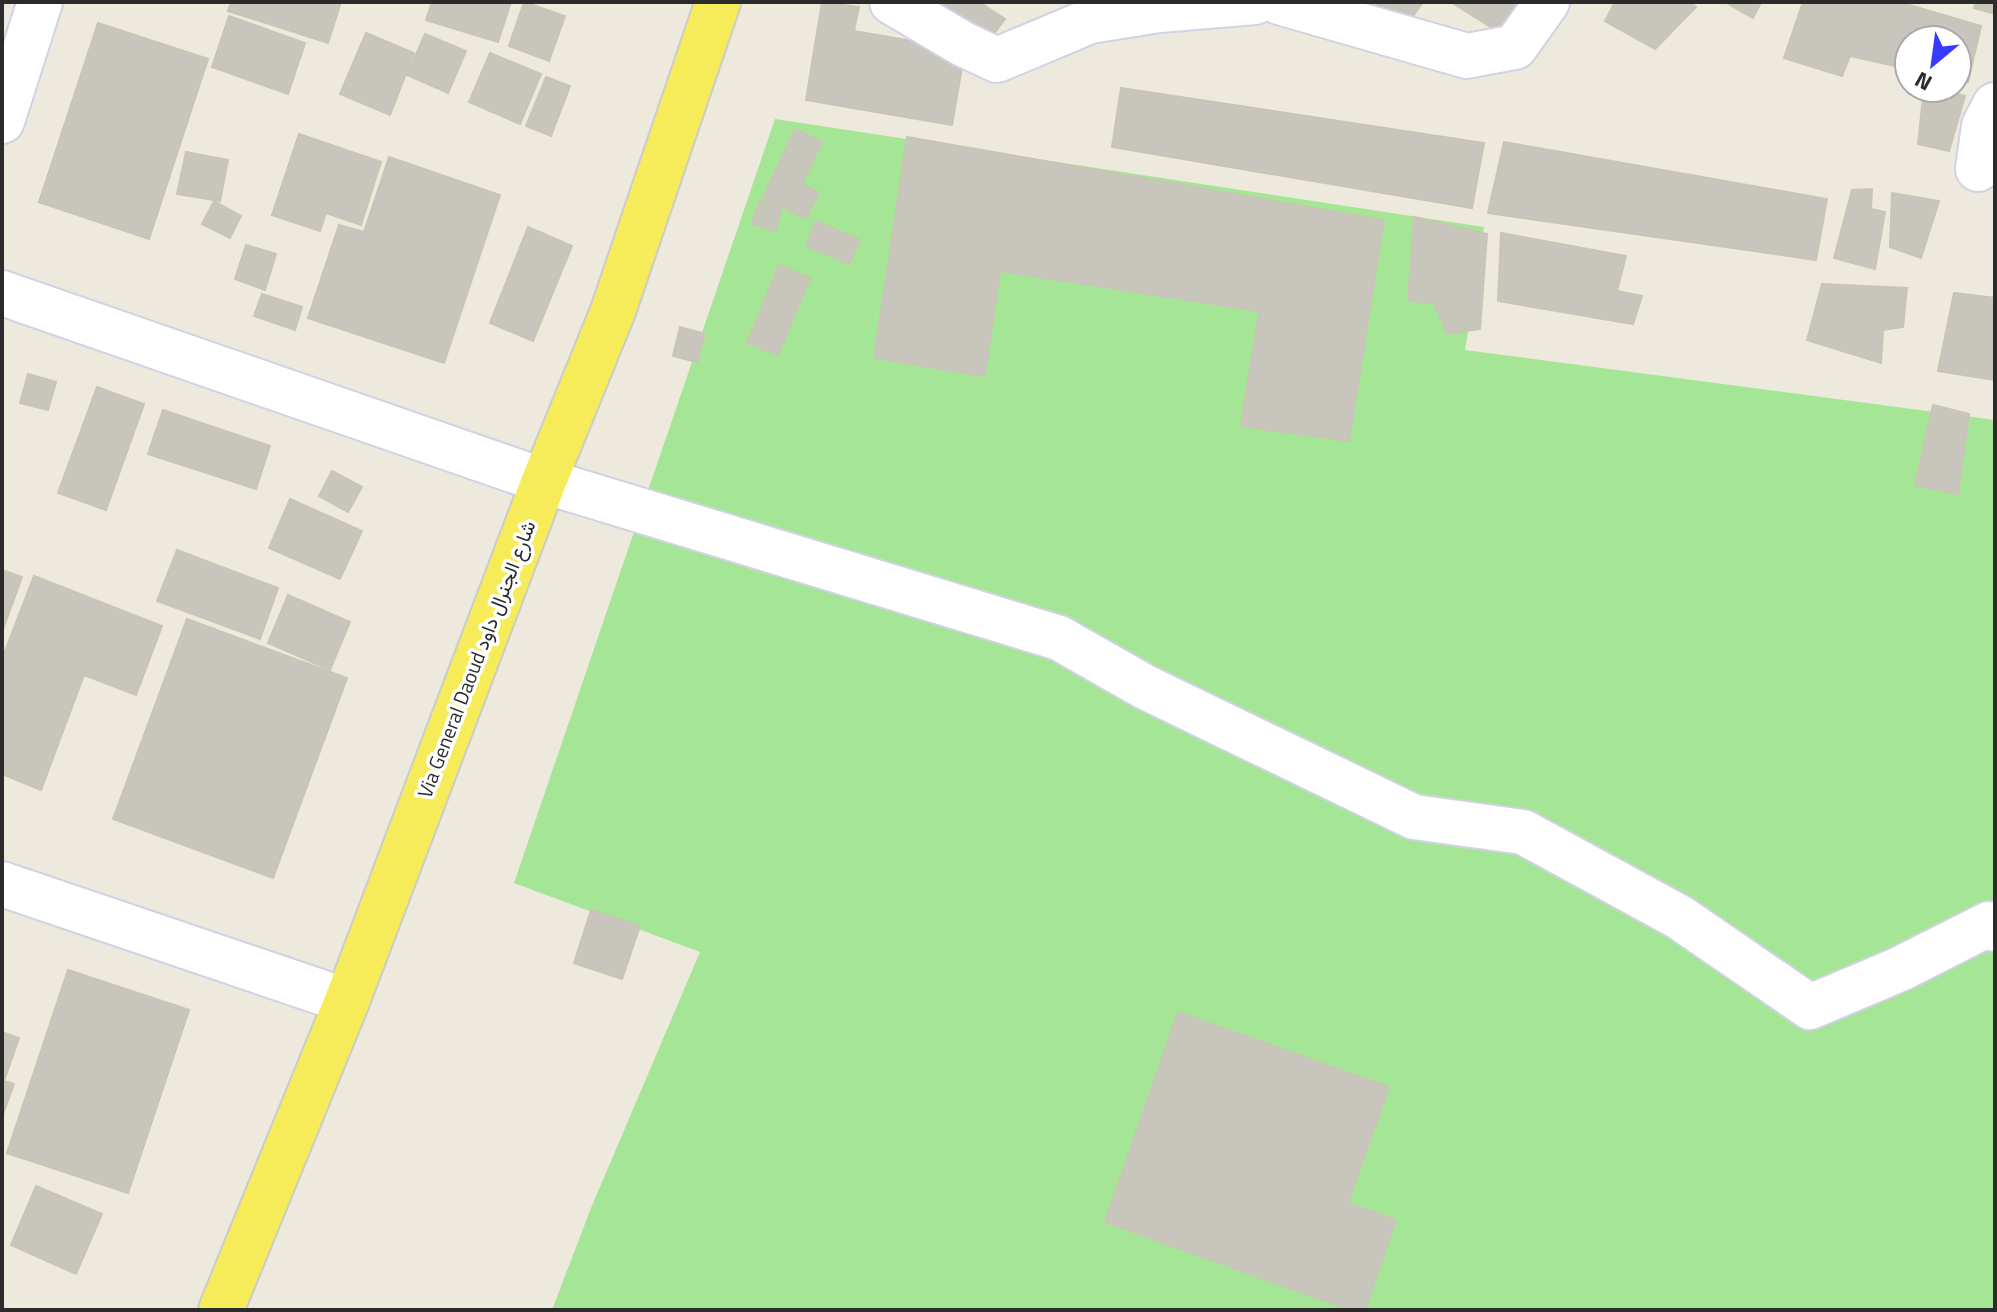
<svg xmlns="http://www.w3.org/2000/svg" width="1997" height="1312" viewBox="0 0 1997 1312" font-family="'Titillium Web',Vazirmatn,sans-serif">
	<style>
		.green { fill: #a4e696 }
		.building { fill: #c8c5bc; stroke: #c9c5b5; stroke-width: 2 }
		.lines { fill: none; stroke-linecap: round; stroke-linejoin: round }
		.minor-casing { stroke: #d1d2e4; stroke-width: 48 }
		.major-casing { stroke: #ccc; stroke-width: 48 }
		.minor { stroke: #fff; stroke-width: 44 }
		.major { stroke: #f6eb58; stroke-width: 44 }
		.labels { text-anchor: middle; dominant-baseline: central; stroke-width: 7; stroke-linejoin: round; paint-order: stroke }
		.street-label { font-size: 20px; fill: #2b2b2b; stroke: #fff }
	</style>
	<rect width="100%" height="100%" fill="#ede9dc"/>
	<polygon class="green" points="775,119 1484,227 1465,350 1995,420 1995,1310 552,1310 591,1208 700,952 514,883"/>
	<g class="building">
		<polygon points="231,2 341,2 328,43 228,11"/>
		<polygon points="432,2 511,2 498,42 426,20"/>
		<polygon points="524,2 565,16 549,61 509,46"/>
		<polygon points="822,2 859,7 854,31 965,50 952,125 806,100"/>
		<polygon points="946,2 979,2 1005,19 983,48 934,21"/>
		<polygon points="1373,2 1423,2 1408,23"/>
		<polygon points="1451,2 1521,2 1497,31"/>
		<polygon points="1615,2 1689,2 1696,7 1655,49 1605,21"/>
		<polygon points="1725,2 1761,2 1753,18"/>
		<polygon points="1803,2 1899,2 1981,26 1968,82 1957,80 1957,40 1909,40 1909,69 1850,56 1842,76 1784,58"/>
		<polygon points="1976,2 1995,2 1995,14 1974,8"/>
		<polygon points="229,16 305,43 288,94 212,67"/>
		<polygon points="98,23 208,59 149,239 39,202"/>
		<polygon points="366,33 414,53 390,115 340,94"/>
		<polygon points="425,34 466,51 448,93 407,75"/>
		<polygon points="490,53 541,74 520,124 469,102"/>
		<polygon points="546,77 570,86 551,136 526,126"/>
		<polygon points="1121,88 1484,143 1472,208 1112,147"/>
		<polygon points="1924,88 1936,88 1965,96 1949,151 1918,144"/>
		<polygon points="795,129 822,142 802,184 819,192 806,219 763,197"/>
		<polygon points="299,134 381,162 361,225 326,213 320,231 272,215"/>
		<polygon points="907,137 1384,220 1349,441 1241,426 1259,311 1000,271 985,376 874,358"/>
		<polygon points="1504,142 1827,199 1816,260 1488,213"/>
		<polygon points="186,152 228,160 220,201 177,194"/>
		<polygon points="389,157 500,195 444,363 308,318 339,225 364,232"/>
		<polygon points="1872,189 1871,209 1885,212 1875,269 1834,258 1852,190"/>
		<polygon points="1892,193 1939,201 1921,258 1890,247"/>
		<polygon points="760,200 782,207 775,231 752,224"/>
		<polygon points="214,201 241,216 230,238 202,224"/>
		<polygon points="1414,217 1487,234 1480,329 1447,334 1434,303 1408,301"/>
		<polygon points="816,221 860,240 849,264 806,246"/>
		<polygon points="528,227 572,246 533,341 490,323"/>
		<polygon points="1501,233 1626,256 1617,291 1642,296 1633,324 1498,301"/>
		<polygon points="246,245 276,254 265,290 235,279"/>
		<polygon points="779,265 810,278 778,355 747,343"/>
		<polygon points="1822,284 1907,288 1903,327 1883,330 1881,363 1807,340"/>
		<polygon points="1954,293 1995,298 1995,380 1938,371"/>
		<polygon points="262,294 302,307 295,330 254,316"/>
		<polygon points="680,327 705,334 697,362 673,356"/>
		<polygon points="28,374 56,382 48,410 20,403"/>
		<polygon points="97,387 144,404 106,510 58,493"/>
		<polygon points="1933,405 1969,414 1958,494 1915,485"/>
		<polygon points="163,410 270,446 256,489 148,454"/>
		<polygon points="332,471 362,487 348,512 319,496"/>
		<polygon points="290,499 362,531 340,579 269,548"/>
		<polygon points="177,550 278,588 260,639 157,601"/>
		<polygon points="2,570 22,577 2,632"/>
		<polygon points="34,576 162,626 136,695 84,675 41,790 2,774 2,659"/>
		<polygon points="288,595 350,622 330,670 268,643"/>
		<polygon points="187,619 347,678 273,878 113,819"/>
		<polygon points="591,910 640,926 622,979 574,963"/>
		<polygon points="68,970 189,1010 128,1193 7,1153"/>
		<polygon points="1178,1012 1389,1087 1348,1203 1396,1220 1365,1310 1350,1310 1105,1222"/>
		<polygon points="2,1032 19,1038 4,1081 14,1084 2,1117"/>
		<polygon points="36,1186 102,1214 76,1274 11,1245"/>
	</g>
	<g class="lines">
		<defs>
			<g id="minor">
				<polyline points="892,2 963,44 997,60 1090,21 1159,10 1255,2"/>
				<polyline points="1279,2 1467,56 1515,47 1547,2"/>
				<polyline points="2,121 40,2"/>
				<polyline points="1978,169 1984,126 1995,105"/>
				<polyline points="2,293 544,481 1059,638 1145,687 1414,817 1523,832 1679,917 1810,1007 1900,969 1989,924 1995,929"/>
				<polyline points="2,884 347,1001"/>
			</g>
			<polyline id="major" points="221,1310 347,1001 544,481 613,311 718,2"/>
		</defs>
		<use href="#minor" class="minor-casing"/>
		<use href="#major" class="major-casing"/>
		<use href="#minor" class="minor"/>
		<use href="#major" class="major"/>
	</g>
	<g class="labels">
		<g class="street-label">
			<text transform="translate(476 659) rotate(-69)">Via General Daoud شارع الجنرال داود</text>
		</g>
	</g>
	<rect width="1997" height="1312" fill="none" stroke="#2b2b2b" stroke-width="8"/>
	<g transform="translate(1933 64) rotate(209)"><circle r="38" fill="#ffffff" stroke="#aaaaaa" stroke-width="2"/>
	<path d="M0-6L14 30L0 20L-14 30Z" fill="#373bff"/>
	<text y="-12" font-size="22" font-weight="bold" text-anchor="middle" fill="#2b2b2b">N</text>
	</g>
</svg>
